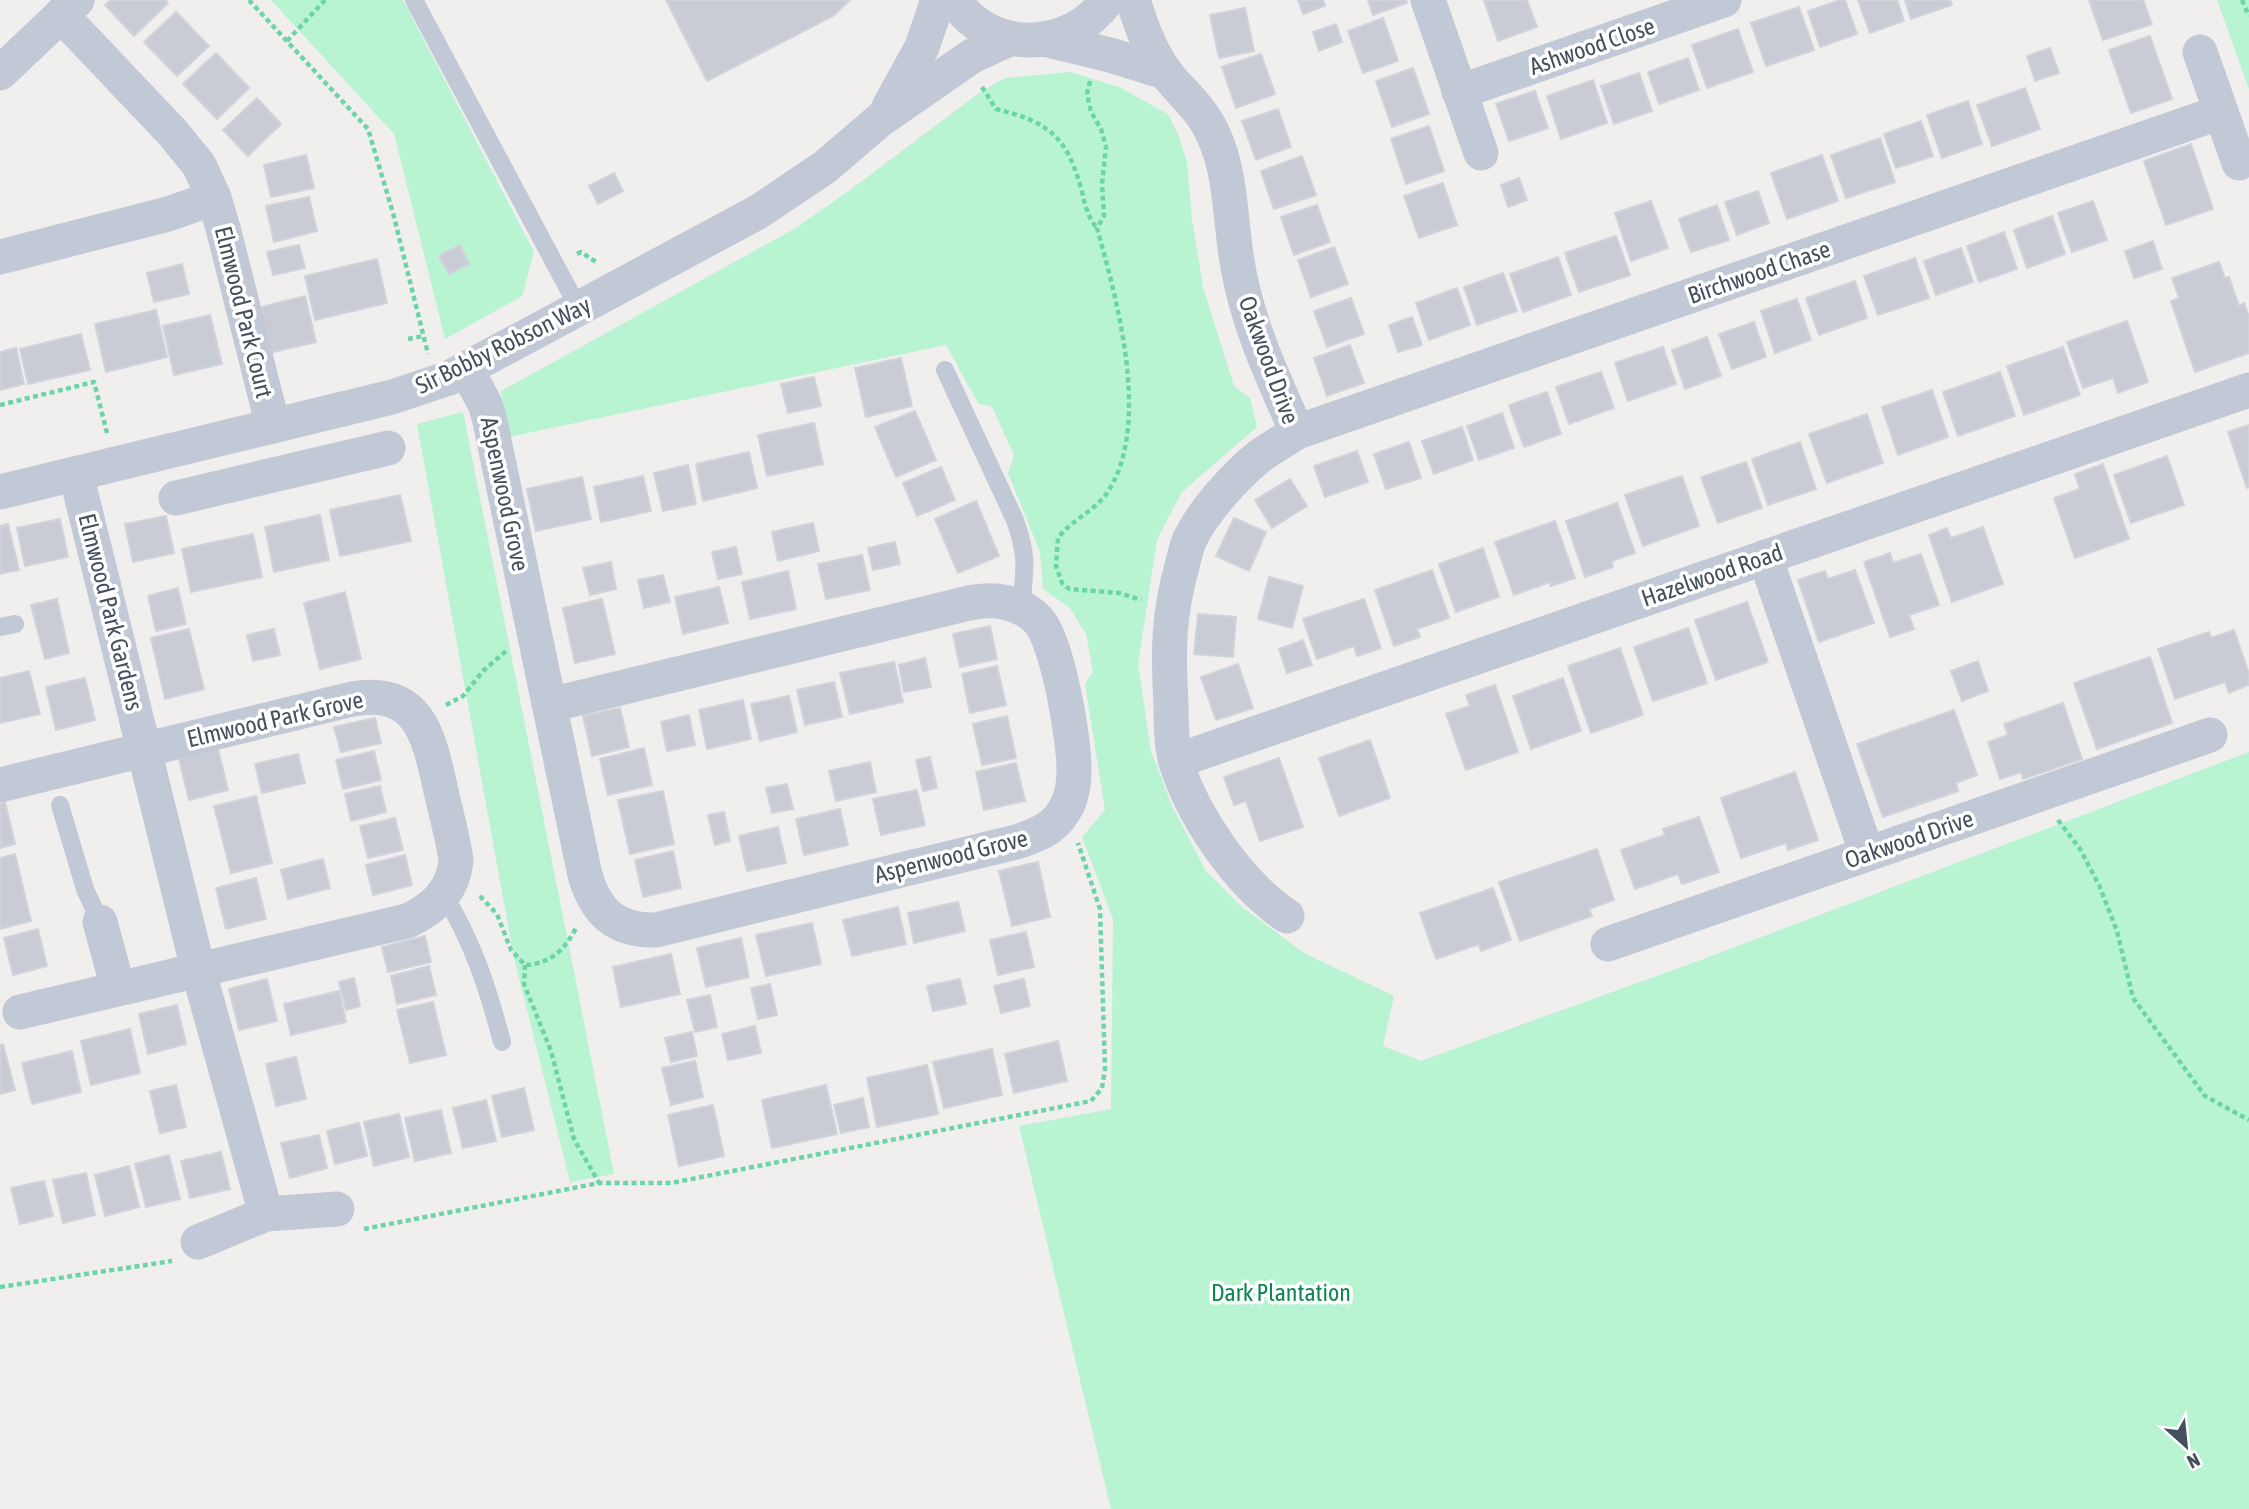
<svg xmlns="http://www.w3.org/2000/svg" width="2249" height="1509" viewBox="0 0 2249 1509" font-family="'Asap Condensed',sans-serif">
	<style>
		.green { fill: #b8f3d2 }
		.building { fill: #c9ccd4; stroke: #d1d3da; stroke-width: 2 }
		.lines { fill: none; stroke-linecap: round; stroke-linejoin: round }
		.path { stroke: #6cd5a7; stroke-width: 4.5; stroke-dasharray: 5 3.5; stroke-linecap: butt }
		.service { stroke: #c0c9d5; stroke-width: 18 }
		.minor { stroke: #c0c9d5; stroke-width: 35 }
		.labels { text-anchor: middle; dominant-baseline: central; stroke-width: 7; stroke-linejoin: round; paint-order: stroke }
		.street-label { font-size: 24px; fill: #44505d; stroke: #fff }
		.park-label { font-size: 24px; fill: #0e8651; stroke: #fff }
	</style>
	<rect width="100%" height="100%" fill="#f1eeee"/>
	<g class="green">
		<polygon points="271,0 403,0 534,252 522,296 445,339 394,134"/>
		<polygon points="2217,0 2249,0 2249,89"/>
		<polygon points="1070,72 1119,87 1168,114 1179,137 1187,162 1192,219 1203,287 1234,386 1250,398 1257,427 1182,492 1157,540 1138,664 1151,751 1172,806 1206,871 1241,906 1304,953 1394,996 1383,1046 1421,1061 1701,960 2249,752 2249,1509 1111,1509 1019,1126 1111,1109 1113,919 1082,837 1105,810 1085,684 1093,672 1086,634 1070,608 1043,589 1040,552 1008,473 1014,455 992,407 978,403 946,345 509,437 501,391 794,229 846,193 979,93 1005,78"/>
		<polygon points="463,412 614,1174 570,1182 514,958 417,424"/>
	</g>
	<g class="building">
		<polygon points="111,0 165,0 168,3 134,36 105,5"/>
		<polygon points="666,0 850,0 833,16 707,81"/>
		<polygon points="1298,0 1323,0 1325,6 1303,14"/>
		<polygon points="1368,0 1406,0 1407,3 1373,15"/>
		<polygon points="1484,0 1527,0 1537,27 1498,41"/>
		<polygon points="1840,0 1845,0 1857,34 1820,47 1808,11"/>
		<polygon points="1858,0 1897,0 1904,21 1870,33"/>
		<polygon points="1905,0 1950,0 1952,5 1911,19"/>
		<polygon points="2089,0 2143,0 2152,24 2103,40"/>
		<polygon points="1799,7 1814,50 1766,66 1751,23"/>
		<polygon points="1245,8 1254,51 1219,58 1210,15"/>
		<polygon points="176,12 209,46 177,76 144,42"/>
		<polygon points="1383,18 1398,61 1363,73 1348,31"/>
		<polygon points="1336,24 1342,42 1319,51 1313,32"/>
		<polygon points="1738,29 1753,72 1707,88 1692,45"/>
		<polygon points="2150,36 2172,99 2131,113 2109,50"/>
		<polygon points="2050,48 2059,73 2035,81 2027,56"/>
		<polygon points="216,53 249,88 217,119 183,84"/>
		<polygon points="1261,54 1275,94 1236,108 1222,67"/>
		<polygon points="1688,58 1699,90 1659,104 1648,72"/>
		<polygon points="1413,68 1429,114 1392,127 1376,81"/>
		<polygon points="1639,73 1652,111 1614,124 1601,86"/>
		<polygon points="1593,80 1607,123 1561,139 1547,96"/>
		<polygon points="2025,88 2040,129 1992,146 1977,105"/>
		<polygon points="1535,91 1548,128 1509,141 1496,104"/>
		<polygon points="257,98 281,124 248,156 223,130"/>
		<polygon points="1968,101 1982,144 1942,158 1927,115"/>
		<polygon points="1278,109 1291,147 1256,160 1242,121"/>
		<polygon points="1921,121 1933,156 1896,168 1884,134"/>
		<polygon points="1429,126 1444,171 1406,184 1391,139"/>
		<polygon points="1880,138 1895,182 1846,198 1831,155"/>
		<polygon points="2191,144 2213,209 2166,225 2144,161"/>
		<polygon points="306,155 314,188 271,197 264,165"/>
		<polygon points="1822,155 1838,201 1787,219 1771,173"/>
		<polygon points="1302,156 1316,195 1274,209 1261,171"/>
		<polygon points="614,173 623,191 598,204 589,186"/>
		<polygon points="1519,178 1527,200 1508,207 1501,185"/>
		<polygon points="1443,183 1457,225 1419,238 1404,196"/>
		<polygon points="1758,191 1769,223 1737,235 1725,202"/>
		<polygon points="309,197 317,231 274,242 266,206"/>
		<polygon points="1651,201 1668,248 1631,261 1615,213"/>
		<polygon points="2093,201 2107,240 2072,252 2058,213"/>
		<polygon points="1317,205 1330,242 1294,255 1281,217"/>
		<polygon points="1717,205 1729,240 1691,252 1679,219"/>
		<polygon points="2052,216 2065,254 2027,268 2014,230"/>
		<polygon points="2004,232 2017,269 1979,282 1967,246"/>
		<polygon points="1616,236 1630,275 1579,292 1565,253"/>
		<polygon points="2153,241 2162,269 2134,278 2125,251"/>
		<polygon points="299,245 305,268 273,275 267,252"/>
		<polygon points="460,245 469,264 449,274 439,256"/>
		<polygon points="1334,247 1348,284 1311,297 1298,260"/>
		<polygon points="1961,248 1973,282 1936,295 1924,261"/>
		<polygon points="1558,257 1571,295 1523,312 1510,274"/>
		<polygon points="1915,258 1929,298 1878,315 1864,276"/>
		<polygon points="377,259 387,303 315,320 305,276"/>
		<polygon points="2219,262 2225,278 2229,277 2239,306 2244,303 2249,317 2249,353 2195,372 2171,301 2179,298 2172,278"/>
		<polygon points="182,264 189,294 154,302 147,273"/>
		<polygon points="1503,273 1517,311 1477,325 1464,287"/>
		<polygon points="1855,281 1867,318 1819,335 1806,298"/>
		<polygon points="1457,288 1470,325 1429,340 1416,303"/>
		<polygon points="305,296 316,342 269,353 258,308"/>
		<polygon points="1351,298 1364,334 1327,347 1314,311"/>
		<polygon points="1797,299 1811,340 1775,353 1761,311"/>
		<polygon points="156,310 167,357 106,372 95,324"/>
		<polygon points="210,315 222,364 174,375 163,326"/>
		<polygon points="1412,317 1422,345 1398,352 1389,325"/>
		<polygon points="2127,321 2148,382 2118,393 2113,378 2083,388 2067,342"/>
		<polygon points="1754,322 1766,357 1732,369 1719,334"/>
		<polygon points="81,334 90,370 28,384 20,349"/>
		<polygon points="1707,337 1721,376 1685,389 1672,350"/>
		<polygon points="1350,345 1364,383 1327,396 1314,358"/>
		<polygon points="1663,347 1676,384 1628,401 1615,363"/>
		<polygon points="2063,347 2080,395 2024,415 2007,366"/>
		<polygon points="16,348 24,384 0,390 0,352"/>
		<polygon points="901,358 912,406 866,417 855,368"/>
		<polygon points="1601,372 1614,408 1569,424 1556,387"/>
		<polygon points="2000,372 2015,416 1958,436 1943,392"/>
		<polygon points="814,377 821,406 788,413 781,384"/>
		<polygon points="1932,390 1948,437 1898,455 1882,407"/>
		<polygon points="1547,392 1561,434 1524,447 1509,405"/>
		<polygon points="915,411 936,460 896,477 875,427"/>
		<polygon points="1502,413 1514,448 1479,460 1467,426"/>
		<polygon points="1867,414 1883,463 1827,483 1809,434"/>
		<polygon points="814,423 823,464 767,476 758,435"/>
		<polygon points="2249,425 2249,487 2247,488 2228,432"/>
		<polygon points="1462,427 1473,460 1434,474 1422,441"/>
		<polygon points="1409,442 1421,478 1386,489 1374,454"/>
		<polygon points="1800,442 1816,489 1768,505 1752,459"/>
		<polygon points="1357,451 1368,482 1325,497 1314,466"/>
		<polygon points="749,452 757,488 703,501 696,464"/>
		<polygon points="2167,456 2184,505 2131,523 2114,475"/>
		<polygon points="1746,462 1762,508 1718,523 1701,477"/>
		<polygon points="2103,464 2129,539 2075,558 2054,498 2080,489 2075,474"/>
		<polygon points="688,465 696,504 663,511 654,473"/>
		<polygon points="941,467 955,500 917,516 903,483"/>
		<polygon points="643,476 651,511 601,522 594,487"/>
		<polygon points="1682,476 1699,526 1643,546 1625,495"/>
		<polygon points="582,477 591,519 536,531 527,489"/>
		<polygon points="1290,479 1307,506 1272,528 1255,500"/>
		<polygon points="400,495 411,541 340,556 330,510"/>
		<polygon points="976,501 999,556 958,573 935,519"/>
		<polygon points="1617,503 1635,553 1612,561 1613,567 1585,577 1566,521"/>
		<polygon points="320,515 329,560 274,572 265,527"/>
		<polygon points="166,516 174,553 133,562 125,524"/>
		<polygon points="1234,518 1266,532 1249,571 1216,556"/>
		<polygon points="60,519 68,557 25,566 17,528"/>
		<polygon points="1555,521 1575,578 1551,586 1550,582 1514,595 1495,542"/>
		<polygon points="813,523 819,551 778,561 772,532"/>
		<polygon points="8,524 19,570 0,574 0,526"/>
		<polygon points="1983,527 2003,584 1952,602 1929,535 1947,528 1951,538"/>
		<polygon points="253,534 262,577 191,592 182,549"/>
		<polygon points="895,542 900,564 873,570 868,548"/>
		<polygon points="736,547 742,574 718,579 712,552"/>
		<polygon points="1483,548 1499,597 1456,612 1439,564"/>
		<polygon points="1890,553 1893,563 1921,554 1939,605 1909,615 1914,629 1890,637 1864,562"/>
		<polygon points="862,555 870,590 826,599 818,564"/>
		<polygon points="611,562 616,589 590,595 583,568"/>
		<polygon points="1432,570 1449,618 1417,629 1420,637 1394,646 1375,590"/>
		<polygon points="1855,570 1874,623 1819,642 1798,580 1825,571 1828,579"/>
		<polygon points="788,571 796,609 750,619 742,582"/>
		<polygon points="663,575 670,602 644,608 638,580"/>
		<polygon points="1269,577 1303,586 1292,628 1258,619"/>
		<polygon points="719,587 728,623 683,634 675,597"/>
		<polygon points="178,588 186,624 156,631 148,596"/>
		<polygon points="345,592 361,659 320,669 304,603"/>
		<polygon points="57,599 69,653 45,659 31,605"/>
		<polygon points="602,599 615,654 575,663 563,608"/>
		<polygon points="1364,599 1381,648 1357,656 1354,646 1317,659 1303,619"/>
		<polygon points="1747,602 1768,662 1716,680 1695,620"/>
		<polygon points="1198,614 1236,617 1233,657 1194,654"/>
		<polygon points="990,626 997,659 960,667 953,634"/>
		<polygon points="1688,628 1707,683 1653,701 1634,647"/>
		<polygon points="189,629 204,689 165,699 151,638"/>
		<polygon points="274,629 280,655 253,661 247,635"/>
		<polygon points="2234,630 2249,674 2249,685 2229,693 2225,682 2175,699 2158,649 2209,632 2211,638"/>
		<polygon points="1303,640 1312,665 1287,673 1279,649"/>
		<polygon points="1620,648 1643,715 1591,733 1568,666"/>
		<polygon points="2150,657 2172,723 2097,749 2074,683"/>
		<polygon points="925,658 931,687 904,692 899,665"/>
		<polygon points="1978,661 1988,691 1962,701 1951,671"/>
		<polygon points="894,662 903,702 850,714 840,673"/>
		<polygon points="1238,664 1253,708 1216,720 1201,677"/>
		<polygon points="997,666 1006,705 970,713 962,674"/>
		<polygon points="29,671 40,714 0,723 0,678"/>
		<polygon points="85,678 95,720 56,730 46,687"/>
		<polygon points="1563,678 1581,731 1531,749 1513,696"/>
		<polygon points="834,682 842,717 805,725 797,690"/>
		<polygon points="1495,685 1518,752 1466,770 1446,714 1470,706 1466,695"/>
		<polygon points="789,696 797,732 760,741 751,704"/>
		<polygon points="743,700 751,739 707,749 699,710"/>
		<polygon points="2063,703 2082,759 2023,779 2021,772 2000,779 1988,742 2008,735 2004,724"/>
		<polygon points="620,708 629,747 592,756 583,716"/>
		<polygon points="1954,710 1977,775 1956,783 1958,791 1883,817 1857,744"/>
		<polygon points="689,715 695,745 667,751 661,722"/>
		<polygon points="1007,716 1016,758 982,765 973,724"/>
		<polygon points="375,718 381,743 341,752 334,727"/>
		<polygon points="1370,740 1390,798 1339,816 1319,758"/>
		<polygon points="644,748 652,785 608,795 600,759"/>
		<polygon points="218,749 228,790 189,800 179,759"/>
		<polygon points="374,751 381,780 343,789 336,760"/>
		<polygon points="298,754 305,783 262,793 255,764"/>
		<polygon points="930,757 937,788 923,791 916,760"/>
		<polygon points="1279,758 1303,827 1260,841 1246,801 1234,805 1224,777"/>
		<polygon points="870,762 876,792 836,801 829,771"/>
		<polygon points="1016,763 1025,801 984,810 976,772"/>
		<polygon points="1795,772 1818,840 1788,850 1786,843 1741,858 1721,798"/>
		<polygon points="787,784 793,809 772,813 766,788"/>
		<polygon points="380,786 386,812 351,821 345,794"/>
		<polygon points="917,790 925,825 881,835 873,799"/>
		<polygon points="663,791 674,844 630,854 618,800"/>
		<polygon points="256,796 272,863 231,873 214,806"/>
		<polygon points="5,802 15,844 0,848 0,804"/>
		<polygon points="840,809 848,845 804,855 796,819"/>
		<polygon points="724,812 730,841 715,845 708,815"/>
		<polygon points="1699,817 1719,872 1682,884 1678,874 1635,889 1621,850 1665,835 1663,829"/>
		<polygon points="395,818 403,850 368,858 360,826"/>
		<polygon points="778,827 786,863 747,871 739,836"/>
		<polygon points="1597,849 1614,900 1589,909 1592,916 1520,941 1499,882"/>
		<polygon points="673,851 681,888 643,897 635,860"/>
		<polygon points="15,854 31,921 0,929 0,858"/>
		<polygon points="405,855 412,885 373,895 366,865"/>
		<polygon points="323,859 330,888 288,899 281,870"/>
		<polygon points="1038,862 1050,917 1012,926 999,871"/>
		<polygon points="256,878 266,919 226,929 216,888"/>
		<polygon points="1493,888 1511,940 1481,951 1479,944 1436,959 1420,913"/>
		<polygon points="958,902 965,931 914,943 908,913"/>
		<polygon points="898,907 906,944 852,956 843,920"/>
		<polygon points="812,923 821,964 766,976 756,935"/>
		<polygon points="38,929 47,966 13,975 4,938"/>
		<polygon points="1026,932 1034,967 998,975 990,940"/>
		<polygon points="425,936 431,962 388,972 382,947"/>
		<polygon points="741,938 749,977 706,987 697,948"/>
		<polygon points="671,954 680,994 621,1007 613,967"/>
		<polygon points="429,966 436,995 397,1004 391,976"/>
		<polygon points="354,978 360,1006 346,1010 339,982"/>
		<polygon points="267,979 277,1021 239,1030 229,989"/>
		<polygon points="960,979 966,1004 933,1011 927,986"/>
		<polygon points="1024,979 1030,1006 1001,1013 994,986"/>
		<polygon points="770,984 777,1015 758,1019 751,988"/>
		<polygon points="339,991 346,1022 291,1035 284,1004"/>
		<polygon points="710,995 717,1027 695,1032 687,1000"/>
		<polygon points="433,1002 446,1055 410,1063 397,1010"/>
		<polygon points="177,1005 186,1044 148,1054 139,1014"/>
		<polygon points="755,1026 761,1053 728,1060 722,1034"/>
		<polygon points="130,1029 140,1073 91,1085 81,1041"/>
		<polygon points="692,1032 697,1056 671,1062 665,1038"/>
		<polygon points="1058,1041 1067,1081 1014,1093 1005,1054"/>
		<polygon points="3,1044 15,1090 0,1094 0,1045"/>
		<polygon points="992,1049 1002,1095 944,1108 933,1062"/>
		<polygon points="72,1051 81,1092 32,1104 22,1063"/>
		<polygon points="296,1057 306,1099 276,1106 266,1064"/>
		<polygon points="695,1061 703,1097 671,1105 662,1068"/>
		<polygon points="927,1065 938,1114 877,1127 867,1078"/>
		<polygon points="176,1085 186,1127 160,1133 150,1091"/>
		<polygon points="826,1085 837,1134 772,1148 762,1100"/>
		<polygon points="524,1088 534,1130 502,1137 492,1096"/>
		<polygon points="863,1098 869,1127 841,1133 834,1105"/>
		<polygon points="486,1100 496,1141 463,1148 453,1108"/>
		<polygon points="713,1105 724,1156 679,1166 668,1115"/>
		<polygon points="441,1110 451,1153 415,1161 405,1118"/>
		<polygon points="399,1114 409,1157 374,1166 364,1122"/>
		<polygon points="359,1123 367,1156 335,1164 327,1131"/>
		<polygon points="319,1135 327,1168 290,1178 281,1143"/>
		<polygon points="221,1152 230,1189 190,1198 181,1161"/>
		<polygon points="169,1155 180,1199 146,1207 135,1164"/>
		<polygon points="129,1166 139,1207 105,1216 95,1175"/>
		<polygon points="86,1173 95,1215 63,1223 53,1180"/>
		<polygon points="44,1181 53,1216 20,1224 11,1188"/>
	</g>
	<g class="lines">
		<g class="path">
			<polyline points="249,0 368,129 393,213 428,354"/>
			<polyline points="2242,0 2249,16"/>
			<polyline points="287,41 325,0"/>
			<path d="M1090 81 1087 94 1091 112 1101 129 1106 147 1102 184 1104 216 1097 228C1117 300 1151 422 1109 490 1096 511 1072 519 1058 538L1056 566 1062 583 1066 587 1070 589 1119 593 1141 600"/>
			<path d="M982 87 996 109C1048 122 1066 135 1081 188 1085 203 1087 217 1097 228"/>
			<polyline points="577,254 581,252 596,262"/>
			<polyline points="408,339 423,336"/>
			<polyline points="0,405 94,382 107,433"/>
			<polyline points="446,705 463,696 483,671 506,651"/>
			<polyline points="2058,820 2080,849 2099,885 2117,931 2133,998 2205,1096 2249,1120"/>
			<path d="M480 896 497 914 511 950 525 965C551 964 565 949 576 928"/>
			<polyline points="525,965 524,984 551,1051 574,1139 599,1183"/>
			<polyline points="364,1229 599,1183 671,1183 1091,1101 1102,1088 1105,1069 1100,909 1078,843"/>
			<polyline points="0,1287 172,1261"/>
		</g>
		<g class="service">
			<polyline points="414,0 579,309"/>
			<path d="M945 370 1015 520C1028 557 1025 569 1021 607"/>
			<polyline points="0,627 15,624"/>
			<polyline points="60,805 85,889 100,922"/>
			<path d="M444 895C473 942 488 989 502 1042"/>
		</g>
		<g class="minor">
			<path d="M954 0C990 54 1070 53 1107 0"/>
			<path d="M1133 0C1141 25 1150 52 1166 73 1183 95 1202 108 1214 136 1232 176 1230 224 1238 267 1248 325 1273 378 1297 432"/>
			<polyline points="1428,0 1481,153"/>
			<polyline points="61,15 172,132 199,165 214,198 223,228 273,426"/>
			<polyline points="1044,39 1110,55 1165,72"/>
			<polyline points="2200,52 2239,163"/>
			<polyline points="0,73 77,0"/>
			<polyline points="1459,92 1724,0"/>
			<polyline points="889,107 922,47 938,0"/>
			<polyline points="0,257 168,214 214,198"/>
			<path d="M466 369 485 404 489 417 585 875C596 912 615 931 656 930L1016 842C1035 836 1054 829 1064 811 1072 799 1074 784 1074 770 1074 740 1058 641 1038 620 1020 601 993 598 969 603L550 705"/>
			<polyline points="76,474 198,969 266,1214"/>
			<polyline points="0,492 392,397 449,378 758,212 825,167 881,119 949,72 972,56 1009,39"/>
			<polyline points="176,498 388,448"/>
			<polyline points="1765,557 1867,854"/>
			<polyline points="1176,761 2249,390"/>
			<path d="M0 785 352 699C421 687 429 738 441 791 446 814 453 837 456 861 453 891 434 909 407 921L20 1012"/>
			<path d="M1287 916C1239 884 1193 817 1176 762 1171 745 1171 722 1171 704 1168 653 1168 616 1182 566 1184 558 1186 549 1189 541 1203 511 1236 475 1261 455 1273 447 1285 440 1297 432L2221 112"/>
			<polyline points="100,922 118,988"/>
			<polyline points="1608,944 2210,735"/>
			<polyline points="198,1242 266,1214 337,1209"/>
		</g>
	</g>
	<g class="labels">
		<g class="street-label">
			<text transform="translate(1592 46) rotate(-19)">Ashwood Close</text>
			<text transform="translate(1759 272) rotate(-19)">Birchwood Chase</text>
			<text transform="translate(244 312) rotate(76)">Elmwood Park Court</text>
			<text transform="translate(503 345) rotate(-26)">Sir Bobby Robson Way</text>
			<text transform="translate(1269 360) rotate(70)">Oakwood Drive</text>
			<text transform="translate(505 494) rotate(78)">Aspenwood Grove</text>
			<text transform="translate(1712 575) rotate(-19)">Hazelwood Road</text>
			<text transform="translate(111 612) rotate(76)">Elmwood Park Gardens</text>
			<text transform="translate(275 719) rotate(-13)">Elmwood Park Grove</text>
			<text transform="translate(1909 839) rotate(-19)">Oakwood Drive</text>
			<text transform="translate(951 856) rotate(-14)">Aspenwood Grove</text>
		</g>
		<g class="park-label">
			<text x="1281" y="1292">Dark Plantation</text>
		</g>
	</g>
	<g transform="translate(2186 1446) rotate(153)" stroke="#ffffff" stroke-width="5" paint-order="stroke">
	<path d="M0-5L12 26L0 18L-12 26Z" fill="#44505d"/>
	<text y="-10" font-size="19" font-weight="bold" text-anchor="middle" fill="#44505d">N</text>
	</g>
</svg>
